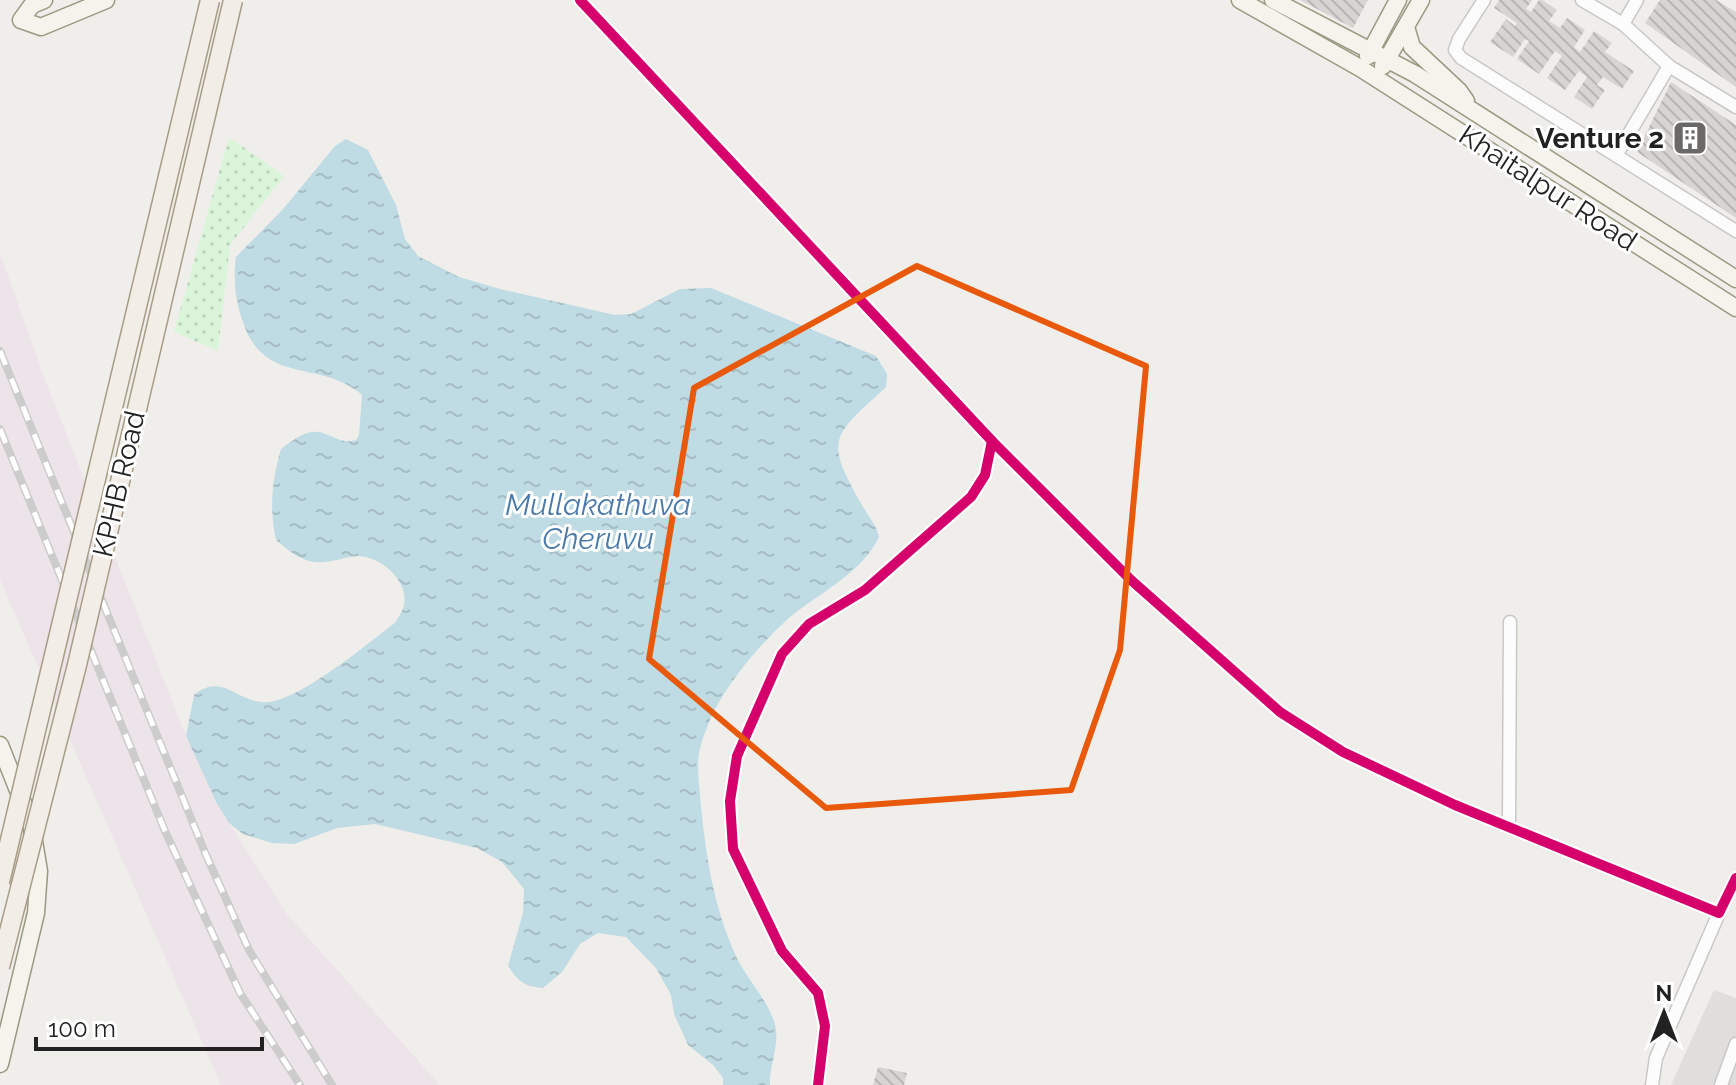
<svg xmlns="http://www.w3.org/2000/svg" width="1736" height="1085" viewBox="0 0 1736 1085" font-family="Raleway,sans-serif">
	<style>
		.residential { fill: #dfdedc }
		.industrial { fill: #ede4e9 }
		.park { fill: url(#park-dots) }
		.water { fill: url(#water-ripples) }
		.building { fill: url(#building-back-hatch) }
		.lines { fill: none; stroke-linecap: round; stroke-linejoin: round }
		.street-casing { stroke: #c9c8c7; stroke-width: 15 }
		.secondary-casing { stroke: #999a82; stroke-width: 19 }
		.street { stroke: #fdfcfc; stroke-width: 12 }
		.secondary { stroke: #f4f4ed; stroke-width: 16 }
		.rail-casing { stroke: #ccc; stroke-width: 8 }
		.rail { stroke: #fff; stroke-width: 5; stroke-dasharray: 15; stroke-linecap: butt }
		.primary-bridge-casing { stroke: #a79c86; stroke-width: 21; stroke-linecap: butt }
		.primary-bridge { stroke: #f3ede7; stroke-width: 18 }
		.cycleway-casing { stroke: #fff; stroke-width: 15 }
		.cycleway { stroke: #d6006c; stroke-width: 10 }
		.marked { fill: none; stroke: #e8590c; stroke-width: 6; stroke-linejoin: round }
		.labels { text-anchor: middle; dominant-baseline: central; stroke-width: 6; stroke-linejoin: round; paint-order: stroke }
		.poi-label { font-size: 28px; font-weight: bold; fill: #222; stroke: #fff; text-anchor: end }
		.street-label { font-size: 28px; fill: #222; stroke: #fff }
		.water-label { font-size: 30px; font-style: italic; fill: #4a7aab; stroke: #fff }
	</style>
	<defs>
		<pattern id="park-dots" width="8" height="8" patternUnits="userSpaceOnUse" patternTransform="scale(2)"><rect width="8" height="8" fill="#daf5da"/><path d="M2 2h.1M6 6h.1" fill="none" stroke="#bbd2bb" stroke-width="1.8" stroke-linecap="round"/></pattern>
		<pattern id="water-ripples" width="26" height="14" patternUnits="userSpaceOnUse" patternTransform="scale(2)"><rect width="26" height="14" fill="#bfdbe3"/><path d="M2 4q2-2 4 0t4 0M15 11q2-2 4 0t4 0" fill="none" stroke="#a4bcc2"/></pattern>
		<pattern id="building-back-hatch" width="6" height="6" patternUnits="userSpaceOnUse" patternTransform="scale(2)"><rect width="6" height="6" fill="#d7d4d2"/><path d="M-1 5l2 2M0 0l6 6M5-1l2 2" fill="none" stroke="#b8b6b4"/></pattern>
	</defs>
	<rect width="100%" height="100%" fill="#f0eeeb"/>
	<polygon class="residential" points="1714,990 1736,998 1736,1085 1671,1085"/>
	<polygon class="industrial" points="0,253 44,377 186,736 217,804 287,914 440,1085 221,1085 0,580"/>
	<polygon class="park" points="229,137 284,176 230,245 218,351 174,332"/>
	<path class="water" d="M346 139 368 150 396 205 405 239 418 256 459 277 500 289 615 315 631 314 680 289 711 288 876 356 887 374 886 387C833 436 823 438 862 505 868 516 876 524 879 537 862 573 819 593 789 618 763 641 737 672 719 702 711 716 702 738 699 753 697 767 699 783 700 796 705 851 713 906 736 956 746 978 770 1003 775 1025 780 1046 769 1064 770 1085H723V1078L713 1065 688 1045 674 1014 671 995 656 968 626 937 598 933 580 944 562 972 543 988C524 986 519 982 508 966L523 913 524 889 502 862 477 848 375 824 337 828 294 844 272 843 243 834 230 824 217 804 186 736 194 695C224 671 237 705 269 702 303 698 367 644 396 622 398 617 403 611 404 605 409 581 381 556 357 556 343 557 329 564 314 562 299 560 287 549 276 540 269 508 272 480 281 449 291 442 304 430 318 432 332 434 341 445 356 440L359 435 362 395C320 358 263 388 242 319 235 300 233 277 236 257L284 208 335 146Z"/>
	<g class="building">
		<polygon points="1300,0 1368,0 1353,28"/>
		<polygon points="1499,0 1532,0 1526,9 1531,12 1539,0 1542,0 1557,10 1549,21 1560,28 1567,18 1585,30 1574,47 1580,52 1594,31 1612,43 1605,52 1634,71 1622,89 1603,77 1597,85 1605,90 1592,109 1574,97 1587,77 1579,71 1565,90 1547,78 1562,56 1555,51 1539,74 1517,59 1529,41 1525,39 1513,57 1490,42 1506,19 1515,26 1517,23 1494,8"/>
		<polygon points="1660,0 1716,0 1736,12 1736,87 1645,23"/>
		<polygon points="1671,82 1736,125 1736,218 1637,152"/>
		<polygon points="878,1067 907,1073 904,1085 873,1085"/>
	</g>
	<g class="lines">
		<defs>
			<g id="street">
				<polyline points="580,0 992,441 1131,580 1280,712 1343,752 1455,805 1719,913 1736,878"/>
				<polyline points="1484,0 1459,39 1455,50 1461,58 1736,231"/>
				<polyline points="1582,0 1623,24 1669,66 1736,107"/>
				<polyline points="1623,24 1637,0"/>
				<polyline points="1617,154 1669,66"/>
				<polyline points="1509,827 1510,622"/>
				<polyline points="818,1085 825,1026 818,993 782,951 733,849 730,801 737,756 782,654 809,624 865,590 971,497 985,475 992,441"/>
				<polyline points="1652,1085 1656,1058 1719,913"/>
				<polyline points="1721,1085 1736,1044"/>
			</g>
			<g id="secondary">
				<polyline points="44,0 32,5 21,20 41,27 106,0"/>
				<polyline points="1240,0 1360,68 1736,308"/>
				<polyline points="1273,0 1415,74 1736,279"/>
				<polyline points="1406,27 1412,47 1459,91 1466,101"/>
				<polyline points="1368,56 1398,0"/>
				<polyline points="1383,66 1421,0"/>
				<polyline points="0,745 31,823 39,871 36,913 0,1064"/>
			</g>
		</defs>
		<use href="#street" class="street-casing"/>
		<use href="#secondary" class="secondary-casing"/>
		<use href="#street" class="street"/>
		<use href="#secondary" class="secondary"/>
		<defs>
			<g id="rail">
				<polyline points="0,351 206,855 249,950 332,1085"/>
				<polyline points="0,429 165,831 240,993 300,1085"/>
			</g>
		</defs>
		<use href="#rail" class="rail-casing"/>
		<use href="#rail" class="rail"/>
		<defs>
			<g id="primary-bridge">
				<polyline points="0,882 210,0"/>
				<polyline points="0,967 77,665 233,0"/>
			</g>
		</defs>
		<use href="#primary-bridge" class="primary-bridge-casing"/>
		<use href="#primary-bridge" class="primary-bridge"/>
		<defs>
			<g id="cycleway">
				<polyline points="580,0 992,441 1131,580 1280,712 1343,752 1455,805 1719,913 1736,878"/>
				<polyline points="818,1085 825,1026 818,993 782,951 733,849 730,801 737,756 782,654 809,624 865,590 971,497 985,475 992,441"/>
			</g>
		</defs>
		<use href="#cycleway" class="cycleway-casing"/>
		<use href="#cycleway" class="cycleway"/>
	</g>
	<path class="marked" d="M917 266 1146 366 1120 650 1071 790 826 808 649 659 694 388Z"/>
	<defs>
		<symbol id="building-square" viewBox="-11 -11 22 22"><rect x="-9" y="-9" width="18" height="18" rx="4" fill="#6a6968" stroke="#fff"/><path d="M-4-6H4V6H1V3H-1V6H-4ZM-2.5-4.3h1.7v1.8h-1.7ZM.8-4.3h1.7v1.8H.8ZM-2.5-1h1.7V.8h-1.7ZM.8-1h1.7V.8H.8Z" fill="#fff"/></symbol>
	</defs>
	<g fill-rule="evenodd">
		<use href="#building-square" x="1670" y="118" width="40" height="40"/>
	</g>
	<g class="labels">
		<g class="poi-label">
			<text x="1664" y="138">Venture 2</text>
		</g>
		<g class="street-label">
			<text transform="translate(1548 188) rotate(33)">Khaitalpur Road</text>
			<text transform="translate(119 484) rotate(-77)">KPHB Road</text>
		</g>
		<g class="water-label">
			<text x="598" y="504">Mullakathuva<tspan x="598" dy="34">Cheruvu</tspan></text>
		</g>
	</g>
	<g transform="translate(1664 1013)" stroke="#ffffff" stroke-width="6" paint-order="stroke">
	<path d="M0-6L14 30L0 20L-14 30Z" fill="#222222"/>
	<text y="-12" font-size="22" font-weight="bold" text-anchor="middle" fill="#222222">N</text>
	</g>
	<path d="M36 1037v12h226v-12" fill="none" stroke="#222222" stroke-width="4"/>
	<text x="48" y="1037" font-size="24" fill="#222222" stroke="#ffffff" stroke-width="6" paint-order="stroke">100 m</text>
</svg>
